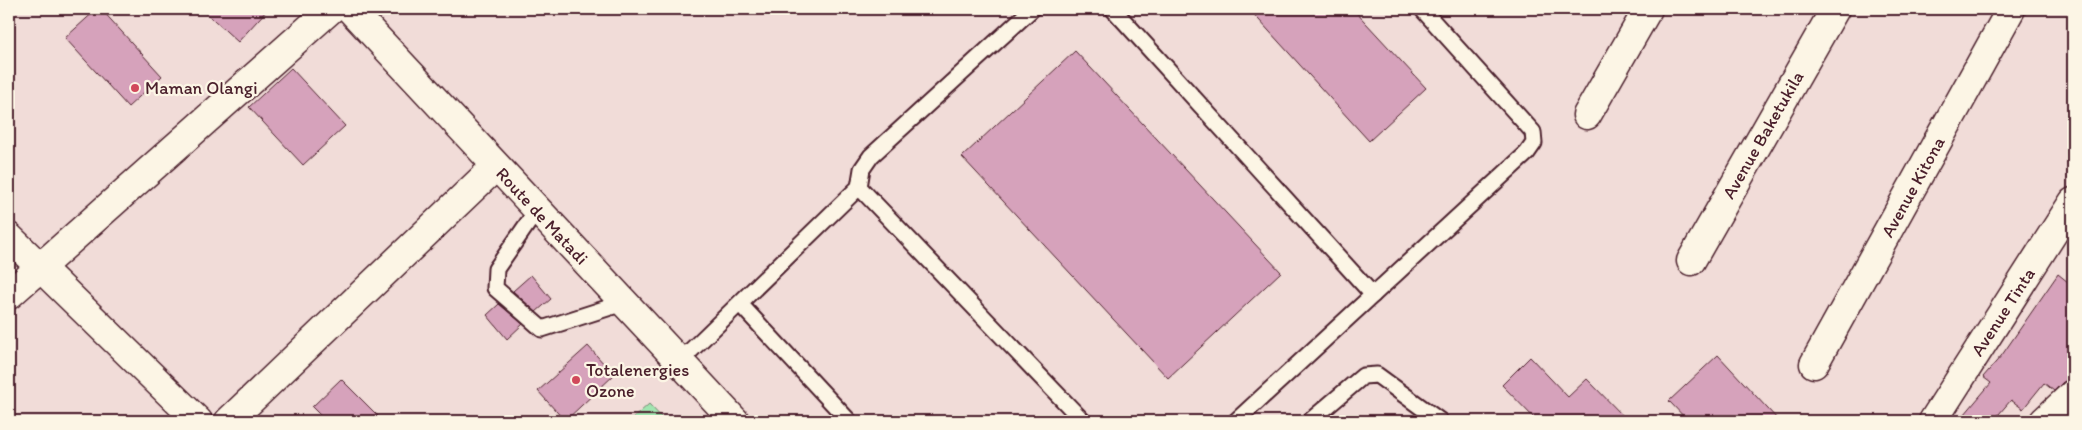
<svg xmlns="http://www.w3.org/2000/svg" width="2082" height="430" viewBox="0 0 2082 430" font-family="Itim,sans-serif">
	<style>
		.green { fill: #a1e5b0; stroke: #76826e }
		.building { fill: #d6a2bb; stroke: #4a1f2b }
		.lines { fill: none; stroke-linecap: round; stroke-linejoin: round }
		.service-casing { stroke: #4a1f2b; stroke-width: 19 }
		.minor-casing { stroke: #4a1f2b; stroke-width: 31 }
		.primary-casing { stroke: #4a1f2b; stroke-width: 31 }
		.service { stroke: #fcf5e5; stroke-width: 15 }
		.minor { stroke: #fcf5e5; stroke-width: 28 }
		.primary { stroke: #fcf5e5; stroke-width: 28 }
		.poi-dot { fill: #d1495b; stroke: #fcf5e5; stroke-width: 2 }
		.labels { text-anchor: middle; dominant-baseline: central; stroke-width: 4.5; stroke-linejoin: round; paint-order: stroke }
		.poi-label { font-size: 18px; fill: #4a1f2b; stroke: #fcf5e5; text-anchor: start }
		.street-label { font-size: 18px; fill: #4a1f2b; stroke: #fcf5e5 }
	</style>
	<rect width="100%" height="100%" fill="#f1dcd8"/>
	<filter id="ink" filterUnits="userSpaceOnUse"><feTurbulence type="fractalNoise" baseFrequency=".02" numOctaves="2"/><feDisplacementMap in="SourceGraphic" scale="10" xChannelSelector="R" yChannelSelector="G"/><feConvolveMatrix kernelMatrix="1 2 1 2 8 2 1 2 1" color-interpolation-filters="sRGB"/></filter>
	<g filter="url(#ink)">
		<polygon class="green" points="649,404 665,421 630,421"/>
		<g class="building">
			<polygon points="97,9 101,9 162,76 128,107 65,38"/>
			<polygon points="202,9 268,9 238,42"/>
			<polygon points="1249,9 1353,9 1426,88 1369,141"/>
			<polygon points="1075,51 1281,272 1168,378 962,157"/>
			<polygon points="291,68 345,126 303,165 249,107"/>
			<polygon points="2058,274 2073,286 2073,379 2063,382 2054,391 2044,383 2023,409 2011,400 1993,421 1959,421 1991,383 1983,377 2002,355"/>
			<polygon points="531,275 551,299 536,312 513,291"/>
			<polygon points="499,304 523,324 507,339 487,315"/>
			<polygon points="588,346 614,375 565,421 538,391"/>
			<polygon points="1718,355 1779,421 1688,421 1669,401"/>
			<polygon points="1530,357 1568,397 1587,379 1628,421 1537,421 1502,385"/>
			<polygon points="341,379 383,421 326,421 312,407"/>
		</g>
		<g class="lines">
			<defs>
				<g id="service">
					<polyline points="1113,9 1373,295"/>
					<polyline points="859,187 1083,421"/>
					<polyline points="537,210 496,269 495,288 542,329 623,303"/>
					<polyline points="740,304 849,421"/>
					<polyline points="679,362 859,187 862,169 871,156 1032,9"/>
					<polyline points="1236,421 1527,153 1534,143 1533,132 1422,9"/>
					<polyline points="1310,421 1363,376 1377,375 1440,421"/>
				</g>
				<g id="minor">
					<polyline points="1587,115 1648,9"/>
					<polyline points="9,237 198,421"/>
					<polyline points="1691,261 1835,9"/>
					<polyline points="9,295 331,9"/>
					<polyline points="1814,364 2011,9"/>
					<polyline points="229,421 495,167"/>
					<polyline points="1933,421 2073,202"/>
					<polyline points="2044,421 2073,394"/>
				</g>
				<polyline id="primary" points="350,9 735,421"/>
			</defs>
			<use href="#service" class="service-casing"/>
			<use href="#minor" class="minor-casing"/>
			<use href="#primary" class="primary-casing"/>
			<use href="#service" class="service"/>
			<use href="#minor" class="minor"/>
			<use href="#primary" class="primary"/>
		</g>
	</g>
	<g class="poi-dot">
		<circle cx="135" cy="88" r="5"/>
		<circle cx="576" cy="380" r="5"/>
	</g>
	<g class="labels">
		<g class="poi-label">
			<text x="145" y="88">Maman Olangi</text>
			<text x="586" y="370">Totalenergies<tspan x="586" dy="21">Ozone</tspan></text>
		</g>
		<g class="street-label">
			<text transform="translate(1763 135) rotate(-60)">Avenue Baketukila</text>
			<text transform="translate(1913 187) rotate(-61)">Avenue Kitona</text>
			<text transform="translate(542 216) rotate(47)">Route de Matadi</text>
			<text transform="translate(2003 312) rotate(-57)">Avenue Tinta</text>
		</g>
	</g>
	<rect width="2082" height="430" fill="none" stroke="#fcf5e5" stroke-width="30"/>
	<rect x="15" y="15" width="2052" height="400" fill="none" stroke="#4a1f2b" stroke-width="2" filter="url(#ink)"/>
</svg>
